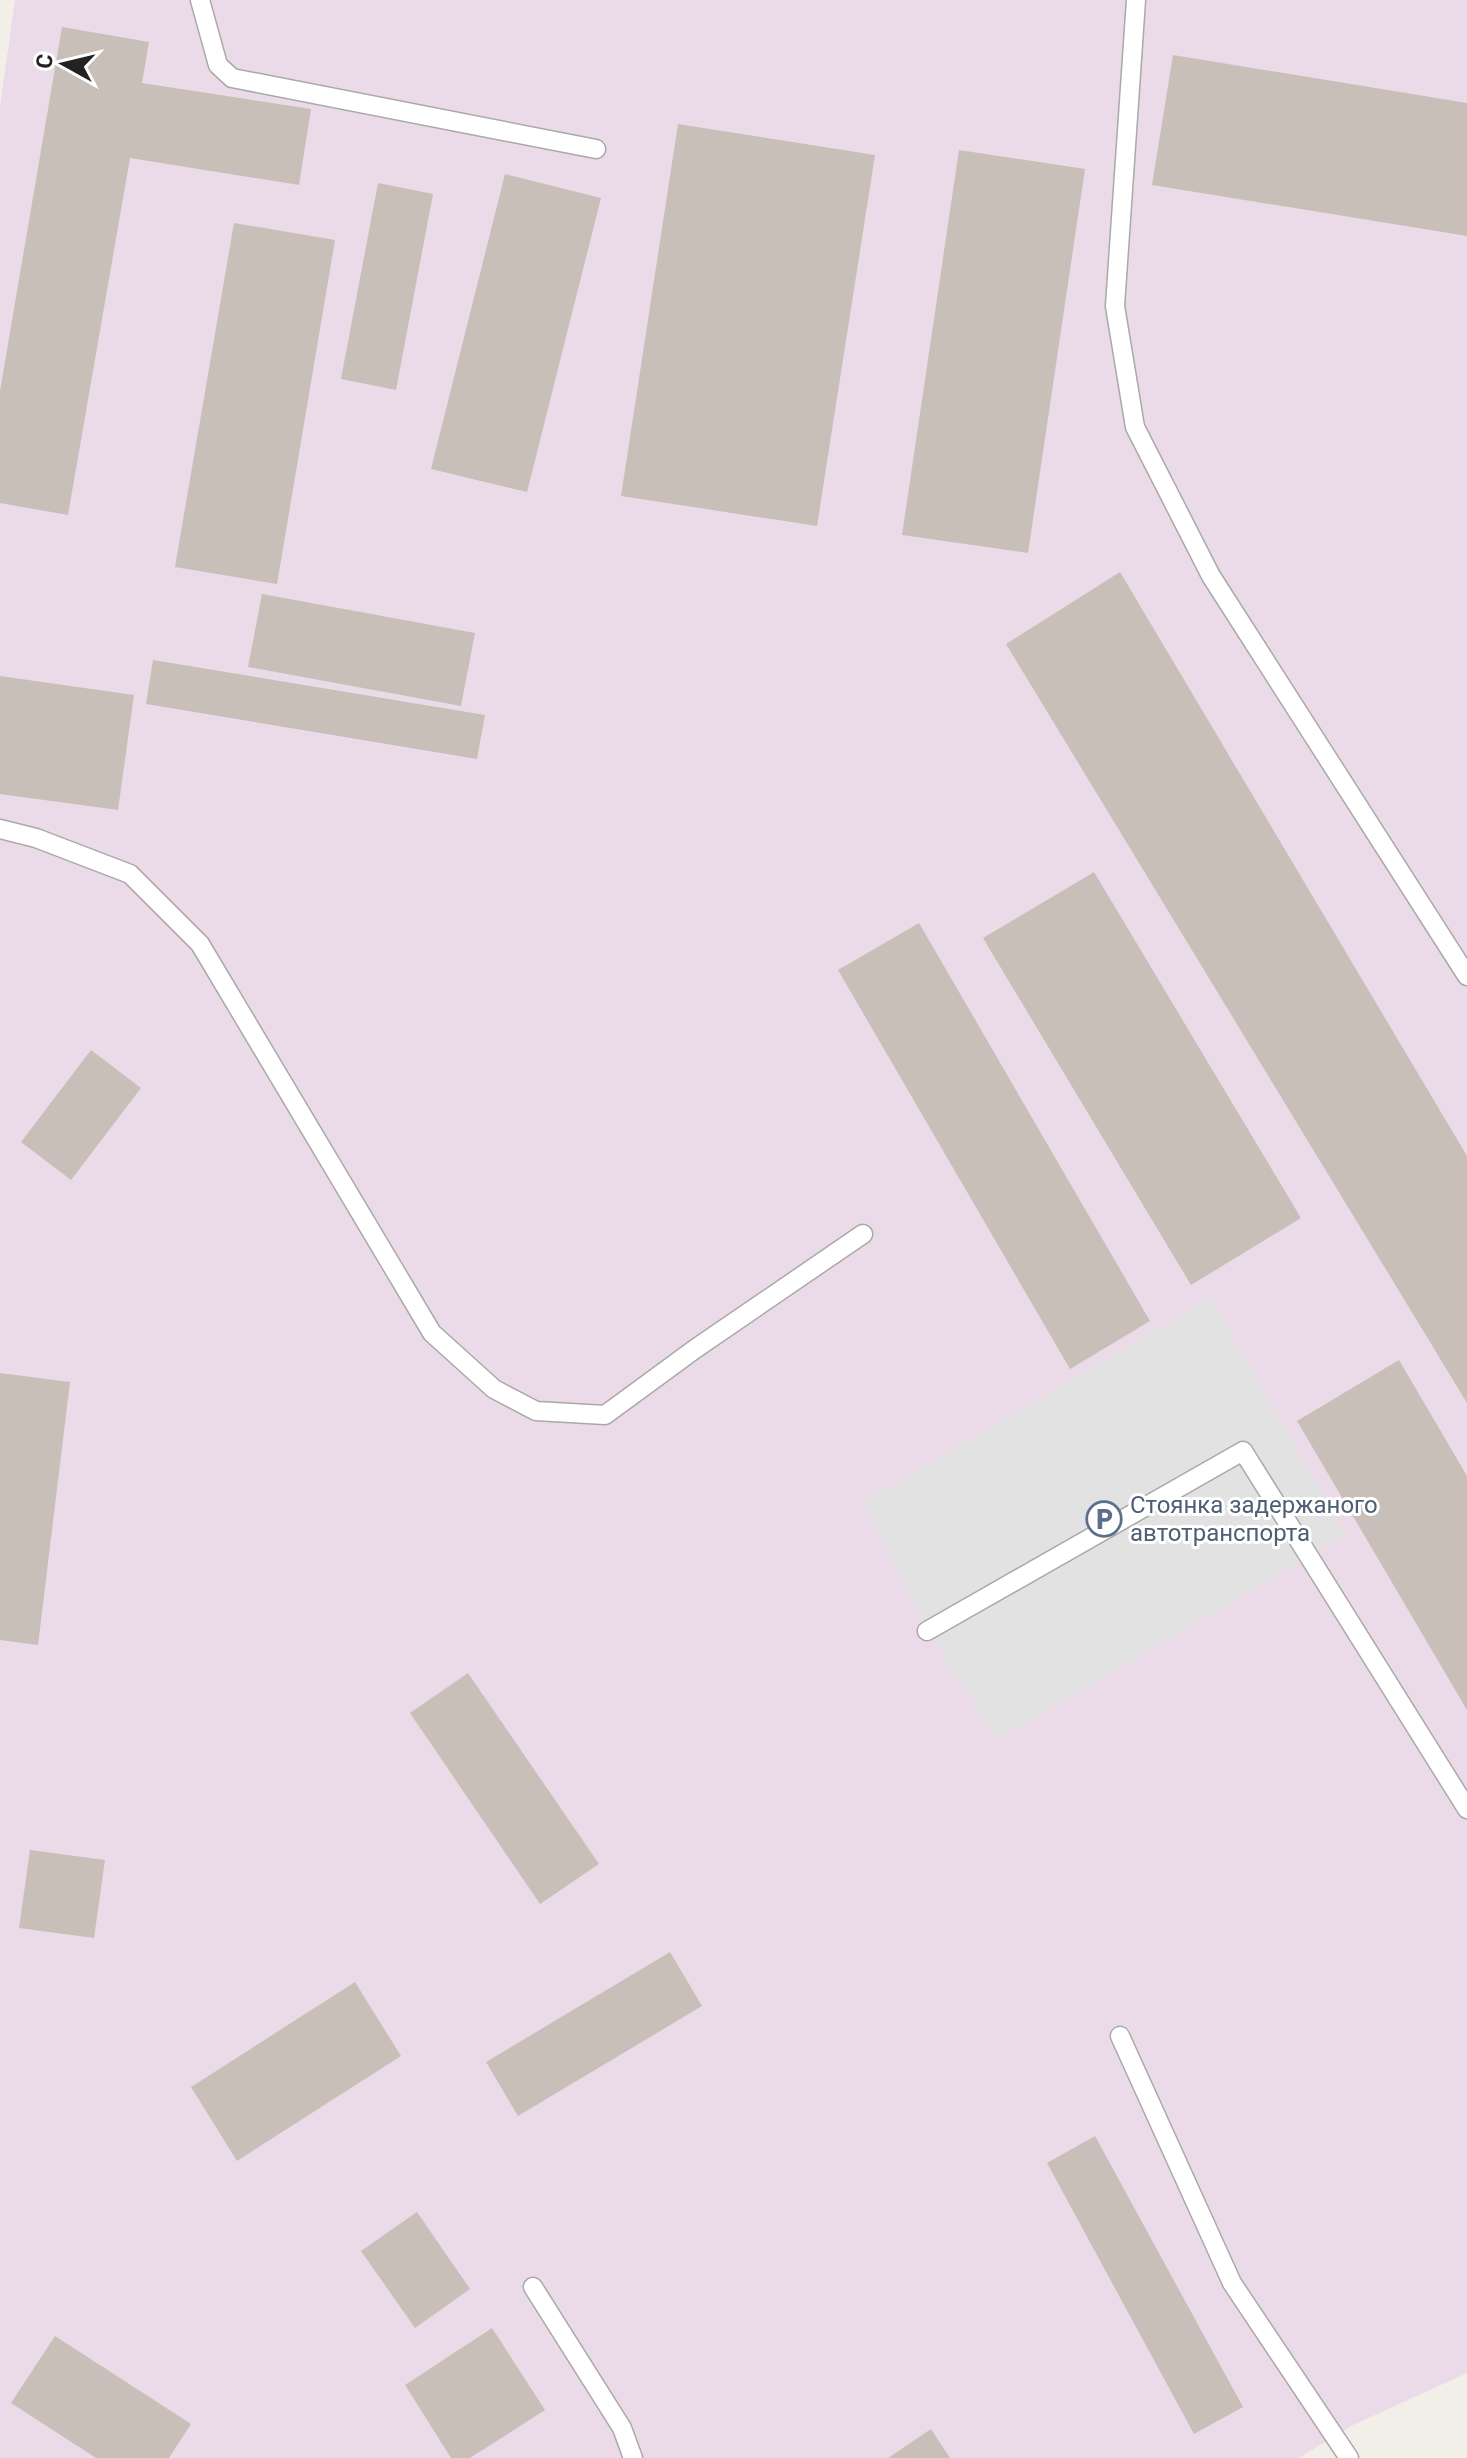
<svg xmlns="http://www.w3.org/2000/svg" width="1467" height="2458" viewBox="0 0 1467 2458" font-family="Roboto,sans-serif">
	<style>
		.industrial { fill: #ebdbe8 }
		.parking { fill: #e2e2e2 }
		.building { fill: #c7bfb8 }
		.lines { fill: none; stroke-linecap: round; stroke-linejoin: round }
		.service-casing { stroke: #a9a9a9; stroke-width: 21 }
		.service { stroke: #fff; stroke-width: 18 }
		.labels { text-anchor: middle; dominant-baseline: central; stroke-width: 6; stroke-linejoin: round; paint-order: stroke }
		.service-label { font-size: 24px; fill: #4e5e75; stroke: #fff; text-anchor: start }
	</style>
	<rect width="100%" height="100%" fill="#f2efe9"/>
	<polygon class="industrial" points="15,0 1467,0 1467,2373 1351,2426 1299,2458 0,2458 0,106"/>
	<polygon class="parking" points="1211,1298 1346,1535 998,1739 927,1631 864,1502"/>
	<g class="building">
		<polygon points="62,27 149,42 142,83 311,109 299,185 130,158 68,515 0,503 0,391"/>
		<polygon points="1173,55 1467,103 1467,236 1152,185"/>
		<polygon points="678,124 875,155 817,526 621,496"/>
		<polygon points="959,150 1085,169 1028,553 902,535"/>
		<polygon points="505,174 601,198 527,492 431,469"/>
		<polygon points="378,183 433,194 396,390 341,379"/>
		<polygon points="234,223 335,240 277,584 175,567"/>
		<polygon points="1120,572 1467,1156 1467,1403 1006,644"/>
		<polygon points="262,594 475,633 461,706 248,667"/>
		<polygon points="153,660 485,715 477,759 146,704"/>
		<polygon points="0,676 134,695 118,810 0,794"/>
		<polygon points="1094,872 1301,1218 1191,1285 983,938"/>
		<polygon points="919,923 1150,1321 1070,1369 838,970"/>
		<polygon points="91,1050 141,1088 71,1180 21,1142"/>
		<polygon points="1399,1360 1467,1476 1467,1710 1297,1421"/>
		<polygon points="0,1373 70,1382 38,1645 0,1640"/>
		<polygon points="468,1673 599,1864 540,1904 410,1713"/>
		<polygon points="30,1850 105,1860 94,1938 19,1928"/>
		<polygon points="670,1952 702,2006 518,2116 486,2062"/>
		<polygon points="355,1982 401,2056 237,2161 191,2087"/>
		<polygon points="1095,2136 1243,2407 1194,2434 1047,2163"/>
		<polygon points="417,2212 470,2289 415,2328 361,2251"/>
		<polygon points="492,2328 545,2410 470,2458 451,2458 405,2385"/>
		<polygon points="55,2336 191,2424 169,2458 96,2458 11,2403"/>
		<polygon points="931,2429 950,2458 888,2458"/>
	</g>
	<g class="lines">
		<defs>
			<g id="service">
				<polyline points="200,0 218,65 232,78 596,149"/>
				<polyline points="1136,0 1115,306 1135,427 1211,576 1467,976"/>
				<polyline points="0,829 36,838 130,874 200,944 432,1333 494,1389 536,1411 605,1415 695,1349 863,1234"/>
				<polyline points="927,1631 1243,1451 1467,1809"/>
				<polyline points="1120,2036 1232,2283 1349,2458"/>
				<polyline points="533,2287 622,2428 633,2458"/>
			</g>
		</defs>
		<use href="#service" class="service-casing"/>
		<use href="#service" class="service"/>
	</g>
	<defs>
		<symbol id="parking-ring" viewBox="-11 -11 22 22"><circle r="9.5" fill="#fff" stroke="#5c6f8a" stroke-width="1.5"/><path d="M-3.5-5.5H1a3.5 3.5 0 0 1 0 7H-1V5.5H-3.5ZM-1-3.4V-.6H.8a1.4 1.4 0 0 0 0-2.8Z" fill="#5c6f8a"/></symbol>
	</defs>
	<g fill-rule="evenodd">
		<use href="#parking-ring" x="1084" y="1499" width="40" height="40"/>
	</g>
	<g class="labels">
		<g class="service-label">
			<text x="1130" y="1505">Стоянка задержаного<tspan x="1130" dy="28">автотранспорта</tspan></text>
		</g>
	</g>
	<g transform="translate(64 64) rotate(278)" stroke="#ffffff" stroke-width="6" paint-order="stroke">
	<path d="M0-6L14 30L0 20L-14 30Z" fill="#222222"/>
	<text y="-12" font-size="22" font-weight="bold" text-anchor="middle" fill="#222222">С</text>
	</g>
</svg>
